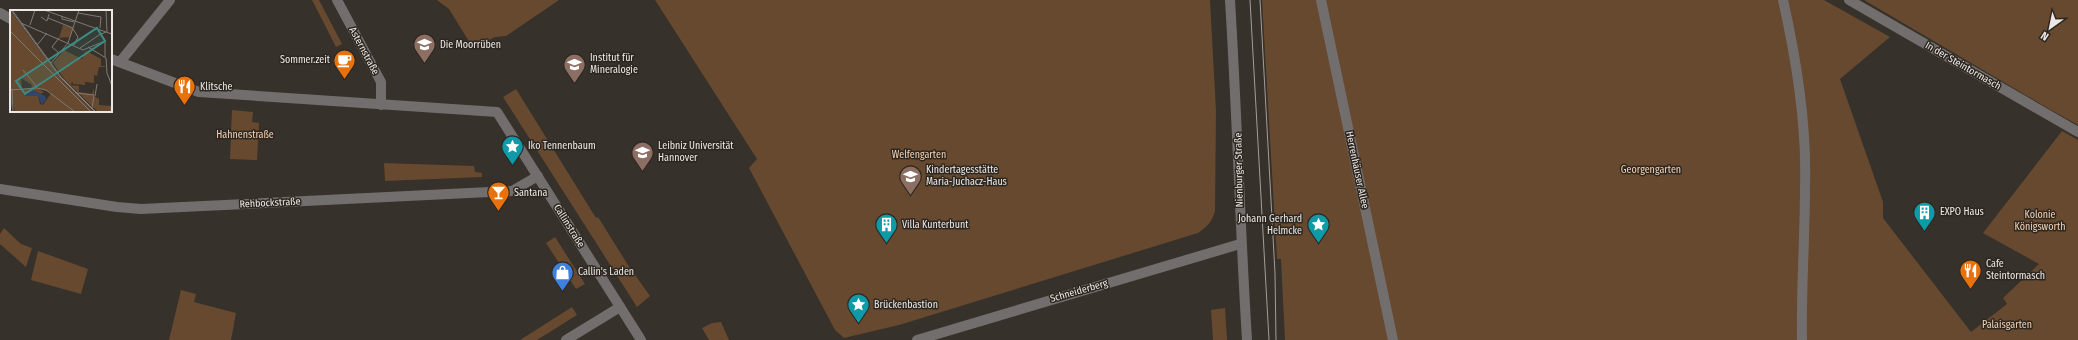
<svg xmlns="http://www.w3.org/2000/svg" width="2078" height="340" viewBox="0 0 2078 340" font-family="'Fira Sans Condensed',sans-serif">
	<style>
		.green { fill: #66492e }
		.lines { fill: none; stroke-linecap: round; stroke-linejoin: round }
		.minor { stroke: #736e6e; stroke-width: 10 }
		.tram { stroke: #a39d99; stroke-width: 1 }
		.labels { text-anchor: middle; dominant-baseline: central; stroke-width: 3; stroke-linejoin: round; paint-order: stroke }
		.poi-label { font-size: 10px; fill: #ede8e5; stroke: #2d2721; text-anchor: start }
		.street-label { font-size: 10px; fill: #ede8e5; stroke: #2d2721 }
		.park-label { font-size: 10px; fill: #f7d2b1; stroke: #2d2721 }
		.inset-road { fill: none; stroke: #807a75; stroke-width: 1 }
		.view { fill: #3b8d86; fill-opacity: 0.15; stroke: #3b8d86; stroke-width: 2 }
		.inset-edge { fill: none; stroke: #ede8e5; stroke-width: 2 }
	</style>
	<rect width="100%" height="100%" fill="#37312b"/>
	<g class="green">
		<polygon points="312,0 319,0 342,44 336,47"/>
		<polygon points="437,0 559,0 506,36 495,37 473,48 449,9"/>
		<path d="M655 0H1210L1216 111 1215 211C1212 222 1207 227 1198 233L899 325 844 338 835 330 749 168 757 159Z"/>
		<polygon points="1262,0 1824,0 1890,37 1840,79 1883,202 1883,218 1971,332 2007,304 2003,298 2039,264 1983,233 2062,131 2078,140 2078,340 1285,340 1281,259 1277,259"/>
		<polygon points="1864,0 2078,0 2078,125 2051,110"/>
		<polygon points="516,89 596,218 598,217 628,265 650,296 637,307 503,97"/>
		<polygon points="232,110 253,112 252,122 259,123 257,160 230,159"/>
		<polygon points="384,163 474,166 475,172 482,173 482,177 385,181"/>
		<polygon points="4,228 21,244 32,248 26,267 0,244 0,234"/>
		<polygon points="555,237 585,284 576,289 546,243"/>
		<polygon points="38,251 88,269 81,294 31,280"/>
		<polygon points="181,290 196,294 194,302 236,313 231,340 169,340"/>
		<polygon points="572,307 577,315 537,340 520,340"/>
		<polygon points="1225,308 1227,340 1213,340 1211,310"/>
		<polygon points="721,322 729,340 709,340 702,328 712,323"/>
	</g>
	<g class="lines">
		<g class="minor">
			<polyline points="337,0 381,82 381,105"/>
			<path d="M1230 0C1237 113 1240 227 1247 340"/>
			<polyline points="1321,0 1393,340"/>
			<path d="M1783 0C1797 62 1807 124 1805 187 1805 238 1801 289 1802 340"/>
			<polyline points="1849,0 2078,132"/>
			<polyline points="0,13 11,19"/>
			<polyline points="111,59 199,92 497,112 641,340"/>
			<polyline points="120,62 170,0"/>
			<polyline points="0,189 117,207 141,209 512,191 538,176"/>
			<polyline points="566,340 620,307"/>
			<polyline points="917,340 1240,244"/>
		</g>
		<g class="tram">
			<polyline points="1250,0 1269,340"/>
			<polyline points="1260,0 1275,273 1276,340"/>
		</g>
	</g>
	<defs>
		<symbol id="school-pin" viewBox="-11 -11 22 30"><path d="M0 17L-7.5 6A9.5 9.5 0 1 1 7.5 6Z" fill="#8d6e63" stroke="#2d2721"/><path d="M0-5L7-2L0 1L-7-2ZM-4 1L0 2.5L4 1V4Q0 6-4 4Z" fill="#fff"/></symbol>
		<symbol id="cafe-pin" viewBox="-11 -11 22 30"><path d="M0 17L-7.5 6A9.5 9.5 0 1 1 7.5 6Z" fill="#e8710a" stroke="#2d2721"/><path d="M-5.5-4.5H6V0H3Q3 3.5 0 3.5H-2.5Q-5.5 3.5-5.5 0ZM3-3.2v2h1.7v-2ZM-6 4.5H4V6H-6Z" fill="#fff"/></symbol>
		<symbol id="university-pin" viewBox="-11 -11 22 30"><path d="M0 17L-7.5 6A9.5 9.5 0 1 1 7.5 6Z" fill="#8d6e63" stroke="#2d2721"/><path d="M0-5L7-2L0 1L-7-2ZM-4 1L0 2.5L4 1V4Q0 6-4 4Z" fill="#fff"/></symbol>
		<symbol id="restaurant-pin" viewBox="-11 -11 22 30"><path d="M0 17L-7.5 6A9.5 9.5 0 1 1 7.5 6Z" fill="#e8710a" stroke="#2d2721"/><path d="M-5-6h1v4h1v-4h1v4h1v-4h1v5L-1.5 .5V6h-2V.5L-5-1ZM5-6V6H3V1.5H1.5Q1.5-4 5-6Z" fill="#fff"/></symbol>
		<symbol id="sight-pin" viewBox="-11 -11 22 30"><path d="M0 17L-7.5 6A9.5 9.5 0 1 1 7.5 6Z" fill="#0f9aa8" stroke="#2d2721"/><path d="M0-6L1.8-2.2L6-1.7L2.9 1.2L3.7 5.4L0 3.3L-3.7 5.4L-2.9 1.2L-6-1.7L-1.8-2.2Z" fill="#fff"/></symbol>
		<symbol id="bar-pin" viewBox="-11 -11 22 30"><path d="M0 17L-7.5 6A9.5 9.5 0 1 1 7.5 6Z" fill="#e8710a" stroke="#2d2721"/><path d="M-6-5H6L.8 .8V4.5H3.5V6h-7V4.5H-.8V.8Z" fill="#fff"/></symbol>
		<symbol id="building-pin" viewBox="-11 -11 22 30"><path d="M0 17L-7.5 6A9.5 9.5 0 1 1 7.5 6Z" fill="#0f9aa8" stroke="#2d2721"/><path d="M-4-6H4V6H1V3H-1V6H-4ZM-2.5-4.3h1.7v1.8h-1.7ZM.8-4.3h1.7v1.8H.8ZM-2.5-1h1.7V.8h-1.7ZM.8-1h1.7V.8H.8Z" fill="#fff"/></symbol>
		<symbol id="shop-pin" viewBox="-11 -11 22 30"><path d="M0 17L-7.5 6A9.5 9.5 0 1 1 7.5 6Z" fill="#3f7fe0" stroke="#2d2721"/><path d="M-5-2.5h2.3a2.7 3.5 0 0 1 5.4 0H5L5.5 6h-11ZM-1.5-2.5h3a1.5 2.3 0 0 0-3 0Z" fill="#fff"/></symbol>
	</defs>
	<g fill-rule="evenodd">
		<use href="#school-pin" x="412" y="32" width="25" height="34"/>
		<use href="#cafe-pin" x="332" y="48" width="25" height="34"/>
		<use href="#university-pin" x="562" y="52" width="25" height="34"/>
		<use href="#restaurant-pin" x="172" y="74" width="25" height="34"/>
		<use href="#sight-pin" x="500" y="134" width="25" height="34"/>
		<use href="#university-pin" x="630" y="140" width="25" height="34"/>
		<use href="#school-pin" x="898" y="164" width="25" height="34"/>
		<use href="#bar-pin" x="486" y="180" width="25" height="34"/>
		<use href="#building-pin" x="1912" y="200" width="25" height="34"/>
		<use href="#building-pin" x="874" y="212" width="25" height="34"/>
		<use href="#sight-pin" x="1306" y="212" width="25" height="34"/>
		<use href="#restaurant-pin" x="1958" y="258" width="25" height="34"/>
		<use href="#shop-pin" x="550" y="260" width="25" height="34"/>
		<use href="#sight-pin" x="846" y="292" width="25" height="34"/>
	</g>
	<g class="labels">
		<g class="poi-label">
			<text x="440" y="45">Die Moorrüben</text>
			<text x="590" y="58">Institut für<tspan x="590" dy="12">Mineralogie</tspan></text>
			<text x="330" y="60" text-anchor="end">Sommer.zeit</text>
			<text x="200" y="87">Klitsche</text>
			<text x="528" y="146">Iko Tennenbaum</text>
			<text x="658" y="146">Leibniz Universität<tspan x="658" dy="12">Hannover</tspan></text>
			<text x="926" y="170">Kindertagesstätte<tspan x="926" dy="12">Maria-Juchacz-Haus</tspan></text>
			<text x="514" y="193">Santana</text>
			<text x="1940" y="212">EXPO Haus</text>
			<text x="1302" y="219" text-anchor="end">Johann Gerhard<tspan x="1302" dy="12">Helmcke</tspan></text>
			<text x="902" y="225">Villa Kunterbunt</text>
			<text x="1986" y="264">Cafe<tspan x="1986" dy="12">Steintormasch</tspan></text>
			<text x="578" y="272">Callin's Laden</text>
			<text x="874" y="305">Brückenbastion</text>
		</g>
		<g class="street-label">
			<text transform="translate(364 51) rotate(62)">Asternstraße</text>
			<text transform="translate(1963 66) rotate(30)">In der Steintormasch</text>
			<text transform="translate(1239 170) rotate(-91)">Nienburger Straße</text>
			<text transform="translate(1357 170) rotate(78)">Herrenhäuser Allee</text>
			<text transform="translate(270 203) rotate(-3)">Rehbockstraße</text>
			<text transform="translate(569 226) rotate(58)">Callinstraße</text>
			<text transform="translate(1079 291) rotate(-16)">Schneiderberg</text>
		</g>
		<g class="park-label">
			<text x="245" y="135">Hahnenstraße</text>
			<text x="919" y="155">Welfengarten</text>
			<text x="1651" y="170">Georgengarten</text>
			<text x="2040" y="215">Kolonie<tspan x="2040" dy="12">Königsworth</tspan></text>
			<text x="2007" y="325">Palaisgarten</text>
		</g>
	</g>
	<g transform="translate(10 10)">
		<rect width="102" height="102" fill="#37312b"/>
		<path d="M0 0 50 68 84 102H5L3 93 0 101ZM11 68 22 75 21 78 32 79 41 83 33 95 30 94 28 86 15 85 22 80 31 84 34 82 27 78 12 79ZM53 15 63 18 60 27 49 28ZM54 40 72 49 76 41 80 43 91 49V56H95V50V57H89L87 66 84 65V73L75 72V75L63 74 62 71 61 75 69 76V82L82 84 84 78V86L89 89V95L101 96V102H88L55 70 43 53Z" fill="#66492e" fill-rule="evenodd"/>
		<path d="M22 80 35 86 36 89 32 95 28 86H15Z" fill="#32456c"/>
		<path class="inset-road" d="M1 0 50 67 85 102M2 0 51 67 86 102M34 0 96 22M96 0 97 22M68 3 91 7 90 18M52 6V9L64 12M31 7 37 11 39 4M38 8 63 18M11 13 73 40 95 31V47M20 15 25 0M63 19 68 27 64 35M0 21 81 102M49 28 42 37 49 43M27 35 37 23M78 37 96 48 97 63 102 76M70 38 89 25 96 22 102 24M41 53 58 33 69 0M13 60 27 77M2 79 3 102M0 80 27 78 36 80 65 102M67 83 84 85 82 98M85 86 87 74M101 102 102 88"/>
		<path class="view" d="M87 18 95 31 15 84 6 71Z"/>
		<rect width="102" height="102" class="inset-edge"/>
	</g>
	<g transform="translate(2050 28) rotate(213)" stroke="#2d2721" stroke-width="3" paint-order="stroke">
	<path d="M0-3L7 15L0 10L-7 15Z" fill="#ede8e5"/>
	<text y="-6" font-size="11" font-weight="bold" text-anchor="middle" fill="#ede8e5">N</text>
	</g>
</svg>
